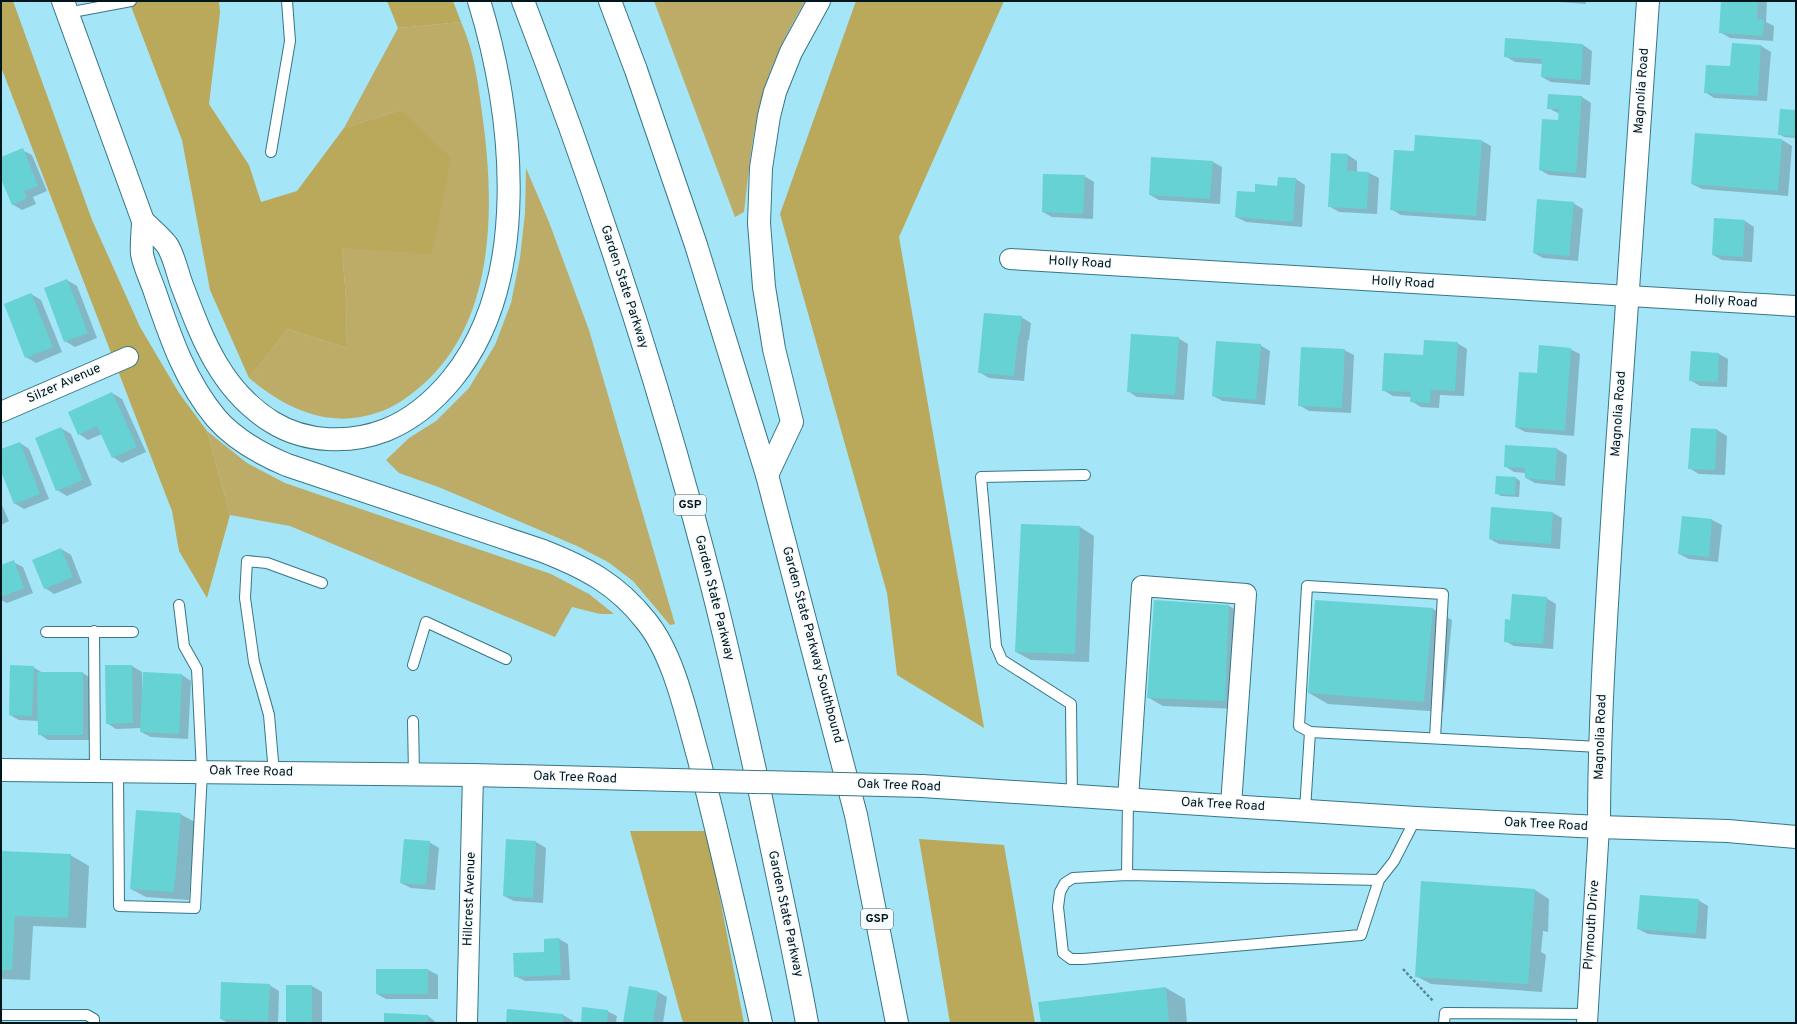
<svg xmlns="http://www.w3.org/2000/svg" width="1797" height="1024" viewBox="0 0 1797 1024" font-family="Overpass,sans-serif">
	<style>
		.green { fill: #bcac68 }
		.forest { fill: #baa85b }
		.shadow { fill: #0003 }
		.building { fill: #66d2d3 }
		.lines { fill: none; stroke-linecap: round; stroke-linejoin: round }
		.lane-casing { stroke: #367686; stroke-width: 12 }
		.street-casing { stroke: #367686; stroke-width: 22 }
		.secondary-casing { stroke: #367686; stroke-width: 24 }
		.highway-casing { stroke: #367686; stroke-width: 24 }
		.path { stroke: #5a8794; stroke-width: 2.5; stroke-dasharray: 3 2; stroke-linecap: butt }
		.lane { stroke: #fff; stroke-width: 10 }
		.street { stroke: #fff; stroke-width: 20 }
		.secondary { stroke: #fff; stroke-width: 22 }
		.highway { stroke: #fff; stroke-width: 22 }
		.secondary-bridge-casing { stroke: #367686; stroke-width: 24; stroke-linecap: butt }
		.secondary-bridge { stroke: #fff; stroke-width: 22 }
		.labels { text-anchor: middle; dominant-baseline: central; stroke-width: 3; stroke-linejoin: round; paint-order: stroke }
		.shield { fill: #f5fbfd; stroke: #4a5b60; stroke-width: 1 }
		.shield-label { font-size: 12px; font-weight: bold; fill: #00161d }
		.street-label { font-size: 13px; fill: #00161d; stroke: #f5fbfd }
	</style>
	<rect width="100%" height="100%" fill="#a4e5f7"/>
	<g class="green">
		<path d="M654 1H805C793 22 781 44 772 67 753 112 750 163 744 212L735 217Z"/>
		<path d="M461 22C474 51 478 82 482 113 495 204 497 322 420 387 407 398 393 408 376 413 328 429 286 409 249 378L288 329 347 348 346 298 342 248 401 110 344 128 398 28Z"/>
		<polygon points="526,168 549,222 589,330 675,624 670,625 633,581 608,562 577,546 441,488 399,473 386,460 409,438 436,421 469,388 495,345 511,303 520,258 525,213"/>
		<polygon points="207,431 247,463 285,483 551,574 589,594 614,614 600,614 572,607 555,637 290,526 230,515"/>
	</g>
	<g class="forest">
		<polygon points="1,1 13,1 92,220 140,327 179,393 207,431 230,515 207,598 179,551 172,511 1,67"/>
		<polygon points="129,1 219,1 220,13 209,104 249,165 261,202 297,191 344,128 401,110 451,158 432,254 342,248 346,298 347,348 288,329 249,378 210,290 182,140"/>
		<polygon points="387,1 453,1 461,22 398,28"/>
		<polygon points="856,1 1004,1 899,237 984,728 897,675 887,593 780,214"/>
		<polygon points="630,831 707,831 744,1023 683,1023"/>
		<polygon points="919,839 1004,845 1035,1023 950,1023"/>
	</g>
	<g class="shadow">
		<polygon points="1546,1 1586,1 1586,4"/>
		<polygon points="1722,1 1767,1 1766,22 1774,26 1773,41 1730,38 1720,32"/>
		<polygon points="1733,44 1761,46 1771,52 1767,101 1714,98 1705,92 1731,67"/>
		<polygon points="1583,45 1592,51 1590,85 1551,82 1542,77 1543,64 1515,62 1505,56"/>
		<polygon points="1582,97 1591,103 1586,178 1549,175 1540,170 1559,121 1560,114 1548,108"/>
		<polygon points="1796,111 1796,138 1784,137 1779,134"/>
		<polygon points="1696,134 1782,140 1792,146 1788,196 1702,189 1692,184"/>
		<polygon points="1482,141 1491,146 1486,221 1401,215 1391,209 1415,152"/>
		<polygon points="22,150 32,155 47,191 33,197 36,204 22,210 12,204 1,177 1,158"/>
		<polygon points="1348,155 1357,161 1357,172 1369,173 1379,178 1377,214 1339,212 1329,206"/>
		<polygon points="1213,162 1222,167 1220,204 1159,200 1150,195"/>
		<polygon points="1084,176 1094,182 1093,219 1052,217 1043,212"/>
		<polygon points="1296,179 1305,185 1302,227 1246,222 1236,217 1256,193 1278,187"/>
		<polygon points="1573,203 1583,209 1578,261 1543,258 1534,253"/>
		<polygon points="1745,221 1754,227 1752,262 1722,260 1713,255"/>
		<polygon points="67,280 77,286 97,338 75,347 65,341"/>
		<polygon points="31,294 41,300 62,352 36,363 26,357"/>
		<polygon points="1021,317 1031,323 1029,340 1028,340 1024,381 989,378 979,372"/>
		<polygon points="1178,338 1188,344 1184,400 1137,397 1128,391"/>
		<polygon points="1457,343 1467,349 1464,396 1440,395 1439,408 1421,407 1411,401 1411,397 1393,396 1383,390 1424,356"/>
		<polygon points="1260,345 1270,351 1265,405 1223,401 1213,396"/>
		<polygon points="1570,349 1580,354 1574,436 1525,432 1516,427 1538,374"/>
		<polygon points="1344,350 1354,355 1351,413 1309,411 1299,405"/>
		<polygon points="1719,354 1728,359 1727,387 1700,386 1690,380"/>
		<polygon points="112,393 122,399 146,452 122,463 113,457 102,434 88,440 79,434"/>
		<polygon points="61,428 71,434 92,485 67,496 57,490"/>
		<polygon points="1691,429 1717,430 1727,436 1725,475 1699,474 1689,468"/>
		<polygon points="20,443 29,449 49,499 24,509 14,503 1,468 1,450"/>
		<polygon points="1506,446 1557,449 1567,455 1565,486 1535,483 1526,478 1526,473 1514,472 1505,466"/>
		<polygon points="1516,478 1520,481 1519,497 1501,496 1496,493"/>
		<polygon points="1,503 9,521 1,525"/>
		<polygon points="1553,513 1562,518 1560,549 1499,544 1490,539"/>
		<polygon points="1683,517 1712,520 1722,525 1718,562 1689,559 1679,554"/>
		<polygon points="1080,527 1094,536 1089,662 1031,660 1016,652"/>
		<polygon points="61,549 71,555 82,583 54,594 45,588"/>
		<polygon points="13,562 23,567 33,593 7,603 1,600 1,566"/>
		<polygon points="1546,598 1556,604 1553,649 1514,646 1505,641"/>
		<polygon points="1316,601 1433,609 1452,620 1443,712 1328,704 1309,693"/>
		<polygon points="1229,606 1243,614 1239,709 1163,706 1149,698"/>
		<polygon points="132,666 142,672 142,691 182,675 191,681 188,739 151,737 141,732 142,728 116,729 107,723"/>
		<polygon points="33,667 43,673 83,673 92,679 92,740 48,740 39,734 39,721 19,720 10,715"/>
		<polygon points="180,814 195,822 189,900 146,897 131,889"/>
		<polygon points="507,840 536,842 546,848 543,903 514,901 504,896"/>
		<polygon points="429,842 439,848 435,890 411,888 401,883"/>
		<polygon points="1,852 70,855 89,866 86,928 33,926 30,980 1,979"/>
		<polygon points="1422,883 1535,890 1549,899 1548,932 1543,931 1541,952 1546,955 1542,992 1431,984 1416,976"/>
		<polygon points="1698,900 1708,906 1706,939 1648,934 1638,929"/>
		<polygon points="559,939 568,944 570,980 525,981 515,976 545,953"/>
		<polygon points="428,970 438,975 438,999 386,999 377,994"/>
		<polygon points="269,985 279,991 278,1023 228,1023 221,1019"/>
		<polygon points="287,986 312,986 322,992 322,1023 287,1023"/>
		<polygon points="1166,988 1185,999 1187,1023 1042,1023 1039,1003"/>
		<polygon points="658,992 667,997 663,1023 624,1023"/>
		<polygon points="508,1010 563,1015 573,1021 573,1023 507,1023"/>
		<polygon points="607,1011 617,1016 616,1023 582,1023"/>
		<polygon points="428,1016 437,1023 385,1023"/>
	</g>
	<g class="building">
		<polygon points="1721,1 1758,1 1757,19 1764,20 1763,36 1719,33"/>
		<polygon points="1505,38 1583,44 1581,80 1541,77 1542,59 1504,57"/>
		<polygon points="1732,43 1761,45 1758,96 1704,93 1706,65 1730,66"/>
		<polygon points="1548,94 1582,96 1576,173 1539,170 1542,119 1558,120 1559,109 1547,109"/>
		<polygon points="1780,109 1796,110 1796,136 1778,135"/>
		<polygon points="1695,133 1782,139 1778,191 1691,184"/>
		<polygon points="1415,135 1482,140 1476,216 1390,210 1394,150 1414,151"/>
		<polygon points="23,148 38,186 24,191 27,198 12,205 1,179 1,157"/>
		<polygon points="1331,153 1348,154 1347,171 1369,172 1367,209 1328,207"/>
		<polygon points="1151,157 1213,161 1210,199 1149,195"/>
		<polygon points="1043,174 1085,175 1083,214 1042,212"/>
		<polygon points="1278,177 1296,178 1293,222 1235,217 1237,191 1255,192 1255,184 1277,186"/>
		<polygon points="1537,199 1574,202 1569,256 1533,253"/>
		<polygon points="1714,218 1745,220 1743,257 1712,255"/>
		<polygon points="67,279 88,333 64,342 44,288"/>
		<polygon points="31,293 53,347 25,358 4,304"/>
		<polygon points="984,313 1022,316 1020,335 1018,335 1014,376 978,373"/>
		<polygon points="1131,334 1179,337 1175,395 1127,392"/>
		<polygon points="1424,340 1458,342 1455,391 1431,390 1430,403 1410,402 1411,392 1382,391 1384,353 1423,355"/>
		<polygon points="1216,341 1261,344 1256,400 1212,396"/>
		<polygon points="1539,345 1571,348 1565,431 1515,427 1519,372 1537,373"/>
		<polygon points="1301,347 1345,349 1342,408 1298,406"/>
		<polygon points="1691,351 1719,353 1718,382 1689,381"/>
		<polygon points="112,392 137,447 112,458 97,426 78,435 68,412"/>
		<polygon points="61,427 83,480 56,491 35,438"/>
		<polygon points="1691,428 1717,429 1715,470 1688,469"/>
		<polygon points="20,442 40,494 14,504 1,471 1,449"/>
		<polygon points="1505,445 1557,448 1555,481 1525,478 1525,468 1504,467"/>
		<polygon points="1496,476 1516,477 1515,495 1495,494"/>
		<polygon points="1491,507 1553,512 1551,544 1489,539"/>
		<polygon points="1682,516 1712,519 1709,557 1678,554"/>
		<polygon points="1021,524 1080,526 1075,654 1015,652"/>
		<polygon points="61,548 73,577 44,589 32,560"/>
		<polygon points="14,560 24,588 1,597 1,565"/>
		<polygon points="1512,594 1547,597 1543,644 1504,642 1505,619 1510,620"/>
		<polygon points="1154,600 1229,605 1225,701 1147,698"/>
		<polygon points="1315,600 1433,608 1424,702 1308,693"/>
		<polygon points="10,665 34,666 32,716 9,715"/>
		<polygon points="105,665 132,665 133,723 106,724"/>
		<polygon points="37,672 83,672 83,735 38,735"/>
		<polygon points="143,672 182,674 179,734 140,732"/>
		<polygon points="136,810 181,813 174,892 130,889"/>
		<polygon points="404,839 430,841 426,885 400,883"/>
		<polygon points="506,839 536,841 533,898 503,896"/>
		<polygon points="1,851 71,854 68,918 15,916 12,970 1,970"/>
		<polygon points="1421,881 1535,889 1528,984 1415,977"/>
		<polygon points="1640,895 1699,899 1696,934 1637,929"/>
		<polygon points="559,938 561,975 514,977 513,953 544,952 544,939"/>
		<rect x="376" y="969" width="52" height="25"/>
		<polygon points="221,982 270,984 268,1021 220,1019"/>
		<rect x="286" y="985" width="26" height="38"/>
		<polygon points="629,986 658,991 653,1023 623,1023"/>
		<polygon points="1166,987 1169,1023 1041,1023 1038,1002"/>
		<polygon points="582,1007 608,1010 607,1023 581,1023"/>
		<polygon points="507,1009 563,1014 563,1023 506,1023"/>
		<polygon points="384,1013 428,1015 428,1023 384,1023"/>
	</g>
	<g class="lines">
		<defs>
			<g id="lane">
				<polyline points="67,13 131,1"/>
				<polyline points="271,152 290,41 287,1"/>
				<polyline points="94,631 95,771"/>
				<polyline points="46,632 133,632"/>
				<polyline points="413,665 426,622 506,659"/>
				<polyline points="413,721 414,774"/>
				<polyline points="1310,732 1599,747"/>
				<polyline points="118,771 119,906 195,908 202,772 197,669 184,646 179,605"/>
				<polyline points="274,773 269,715 254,662 245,598 247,561 267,563 322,583"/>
				<polyline points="1072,796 1071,704 1002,660 996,646 981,477 1085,475"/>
				<polyline points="1305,810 1310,732 1299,726 1307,586 1443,594 1435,738"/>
				<polyline points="1127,875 1128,799"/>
				<polyline points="1379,880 1127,875 1073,878 1065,883 1060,892 1058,907 1063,953 1071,959 1083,959 1361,935 1379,880 1394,861 1416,818"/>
				<polyline points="1,1015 87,1015 94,1019 94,1023"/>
				<polyline points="1444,1023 1445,1013 1587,1014"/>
			</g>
			<g id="street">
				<polyline points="1010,259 1796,306"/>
				<polyline points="1,412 128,357"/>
				<polyline points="1128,799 1142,586 1246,594 1231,805"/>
				<polyline points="467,1023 473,775"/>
				<polyline points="1587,1023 1599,827"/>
			</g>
			<g id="secondary">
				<polyline points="1,770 473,775 635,779"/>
				<polyline points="922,786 1416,818 1599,827 1728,831 1796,837"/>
				<path d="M1599 827C1599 715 1607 603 1614 491 1625 327 1637 164 1648 1"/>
			</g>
			<g id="highway">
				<path d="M63 1 143 221C143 231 141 243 142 254 144 266 151 280 155 292 170 336 185 381 216 418 234 439 261 454 287 465L543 551C586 568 617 584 646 621 674 655 686 714 698 756 721 844 741 934 761 1023"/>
				<path d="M523 1C597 193 662 390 713 590 730 657 745 725 760 793 776 869 793 946 807 1023"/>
				<polyline points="610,1 636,70 696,245 767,475 856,815 897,1023"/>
				<path d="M143 221C150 228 160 236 167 245 174 255 178 276 183 288 203 341 222 391 272 422 306 443 350 444 386 430 413 419 434 401 452 379 532 281 514 114 479 1"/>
				<polyline points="767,475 792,422 774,349 764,287 759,223 761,168 769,116 775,92 791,52 819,1"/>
			</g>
		</defs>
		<use href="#lane" class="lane-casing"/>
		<use href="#street" class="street-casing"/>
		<use href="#secondary" class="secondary-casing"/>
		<use href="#highway" class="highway-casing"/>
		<polyline class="path" points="1403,969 1433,1001"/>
		<use href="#lane" class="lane"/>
		<use href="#street" class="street"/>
		<use href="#secondary" class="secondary"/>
		<use href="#highway" class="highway"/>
		<defs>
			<polyline id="secondary-bridge" points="635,779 922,786"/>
		</defs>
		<use href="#secondary-bridge" class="secondary-bridge-casing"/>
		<use href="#secondary-bridge" class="secondary-bridge"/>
	</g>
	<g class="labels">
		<g class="shield">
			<rect x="674" y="495" width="32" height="20" rx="3"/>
			<rect x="861" y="909" width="32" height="20" rx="3"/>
		</g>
		<g class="shield-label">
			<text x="690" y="505">GSP</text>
			<text x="877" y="919">GSP</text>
		</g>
		<g class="street-label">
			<text transform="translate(1642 91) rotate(-86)">Magnolia Road</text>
			<text transform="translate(1080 263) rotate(3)">Holly Road</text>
			<text transform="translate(1403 283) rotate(3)">Holly Road</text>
			<text transform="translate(624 287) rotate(72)">Garden State Parkway</text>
			<text transform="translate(1726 302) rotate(3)">Holly Road</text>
			<text transform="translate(64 384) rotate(-24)">Silzer Avenue</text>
			<text transform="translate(1619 414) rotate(-86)">Magnolia Road</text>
			<text transform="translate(714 598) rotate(76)">Garden State Parkway</text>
			<text transform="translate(812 645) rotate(75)">Garden State Parkway Southbound</text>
			<text transform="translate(1601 737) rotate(-88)">Magnolia Road</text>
			<text transform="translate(251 772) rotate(1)">Oak Tree Road</text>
			<text transform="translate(575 778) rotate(2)">Oak Tree Road</text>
			<text transform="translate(899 786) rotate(2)">Oak Tree Road</text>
			<text transform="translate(1223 805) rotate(3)">Oak Tree Road</text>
			<text transform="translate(1546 825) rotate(3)">Oak Tree Road</text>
			<text transform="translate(470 899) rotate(-88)">Hillcrest Avenue</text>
			<text transform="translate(785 914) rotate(78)">Garden State Parkway</text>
			<text transform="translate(1592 925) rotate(-86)">Plymouth Drive</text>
		</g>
	</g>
	<rect width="1797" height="1024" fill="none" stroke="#00161d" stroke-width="4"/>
</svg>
